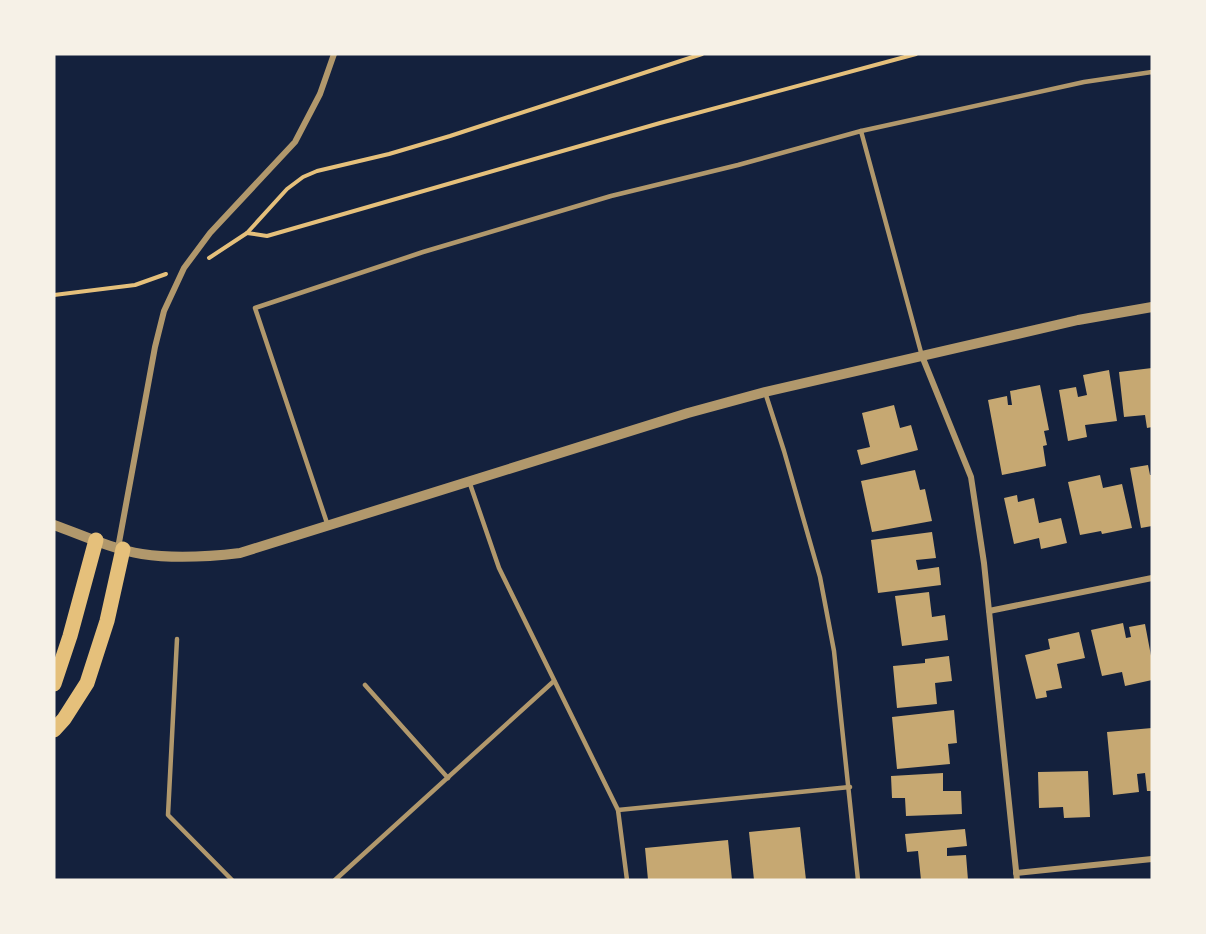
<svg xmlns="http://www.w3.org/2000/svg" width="1206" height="934" viewBox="0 0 1206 934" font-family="'PT Sans Narrow',sans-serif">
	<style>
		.building { fill: #c6a872 }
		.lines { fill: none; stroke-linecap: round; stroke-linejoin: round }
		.path { stroke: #e5c07b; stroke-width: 4 }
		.service { stroke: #b1986c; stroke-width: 4.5 }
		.minor { stroke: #b1986c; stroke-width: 6 }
		.tertiary { stroke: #b1986c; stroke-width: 10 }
		.primary { stroke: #e5c07b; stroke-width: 15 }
	</style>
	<rect width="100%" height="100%" fill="#14213d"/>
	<g class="building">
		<polygon points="1152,368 1152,427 1147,428 1145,415 1124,417 1119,372"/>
		<polygon points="1109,370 1117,421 1085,425 1087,437 1068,441 1059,390 1076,387 1078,397 1087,395 1083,375"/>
		<polygon points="1040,385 1049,430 1044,431 1047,445 1043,446 1046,466 1002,475 988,400 1007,396 1008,405 1012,405 1010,391"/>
		<polygon points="894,405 900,428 911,425 918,450 861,465 857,450 870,447 862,413"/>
		<polygon points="1148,465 1150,475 1152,475 1152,526 1141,528 1130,468"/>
		<polygon points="915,470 920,490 925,489 932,521 872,532 861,481"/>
		<polygon points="1100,475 1103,488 1122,484 1132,528 1102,534 1101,531 1080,535 1068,482"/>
		<polygon points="1017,495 1018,502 1034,498 1039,523 1061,518 1067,543 1041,549 1039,538 1014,544 1004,498"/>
		<polygon points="932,532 936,558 916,560 918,570 939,567 941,585 878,593 871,540"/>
		<polygon points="929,592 932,617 945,615 948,640 902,646 895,596"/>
		<polygon points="1123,623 1126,638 1131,637 1129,627 1145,624 1152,661 1152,680 1125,686 1122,672 1102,676 1091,630"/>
		<polygon points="1079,632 1085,658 1057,664 1062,688 1046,691 1047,697 1036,699 1025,655 1050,649 1048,639"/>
		<polygon points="949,656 952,681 935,683 937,704 897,708 893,666 925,663 925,659"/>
		<polygon points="954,710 957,743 948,744 950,764 897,769 892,717"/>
		<polygon points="1152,728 1152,791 1147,791 1145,773 1137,774 1139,792 1113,795 1107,732"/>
		<polygon points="1088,771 1090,817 1064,818 1063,807 1039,808 1038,772"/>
		<polygon points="943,773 943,791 961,791 962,814 906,816 905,798 892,798 891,776"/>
		<polygon points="800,827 806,880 754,880 749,832"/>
		<polygon points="965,829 967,846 947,848 947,856 966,855 968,880 921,880 918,851 907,852 905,834"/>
		<polygon points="728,840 732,880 648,880 645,848"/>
	</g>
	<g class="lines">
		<g class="path">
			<polyline points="247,233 267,236 660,123 916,54"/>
			<polyline points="209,258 247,233 287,189 303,177 317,171 389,154 450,136 702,54"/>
			<polyline points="54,295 135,285 166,274"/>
		</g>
		<g class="service">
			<polyline points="861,131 1084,82 1152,72"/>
			<polyline points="765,392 784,451 820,577 834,651 858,880"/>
			<polyline points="469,481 499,568 618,810 627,880"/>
			<polyline points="328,526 255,308 423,252 611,196 738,165 861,131 922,356"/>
			<polyline points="177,639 168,815 232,880"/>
			<polyline points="365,685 448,778"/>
			<polyline points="618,810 850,787"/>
			<polyline points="335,880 554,681"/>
		</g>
		<g class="minor">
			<polyline points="922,356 971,477 984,563 1017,880"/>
			<polyline points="118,548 155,347 164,311 184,268 210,233 295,142 320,94 334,54"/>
			<polyline points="989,611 1152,578"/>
			<polyline points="1016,873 1152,859"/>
		</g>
		<path class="tertiary" d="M54 525C82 535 112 549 142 554 174 559 207 557 240 553L688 413 765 392 1078 320 1152 307"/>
		<g class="primary">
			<polyline points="54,684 70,636 96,540"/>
			<polyline points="54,730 64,719 87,683 107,621 123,549"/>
		</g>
	</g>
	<rect width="1206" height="934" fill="none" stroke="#f6f1e7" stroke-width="111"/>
</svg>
